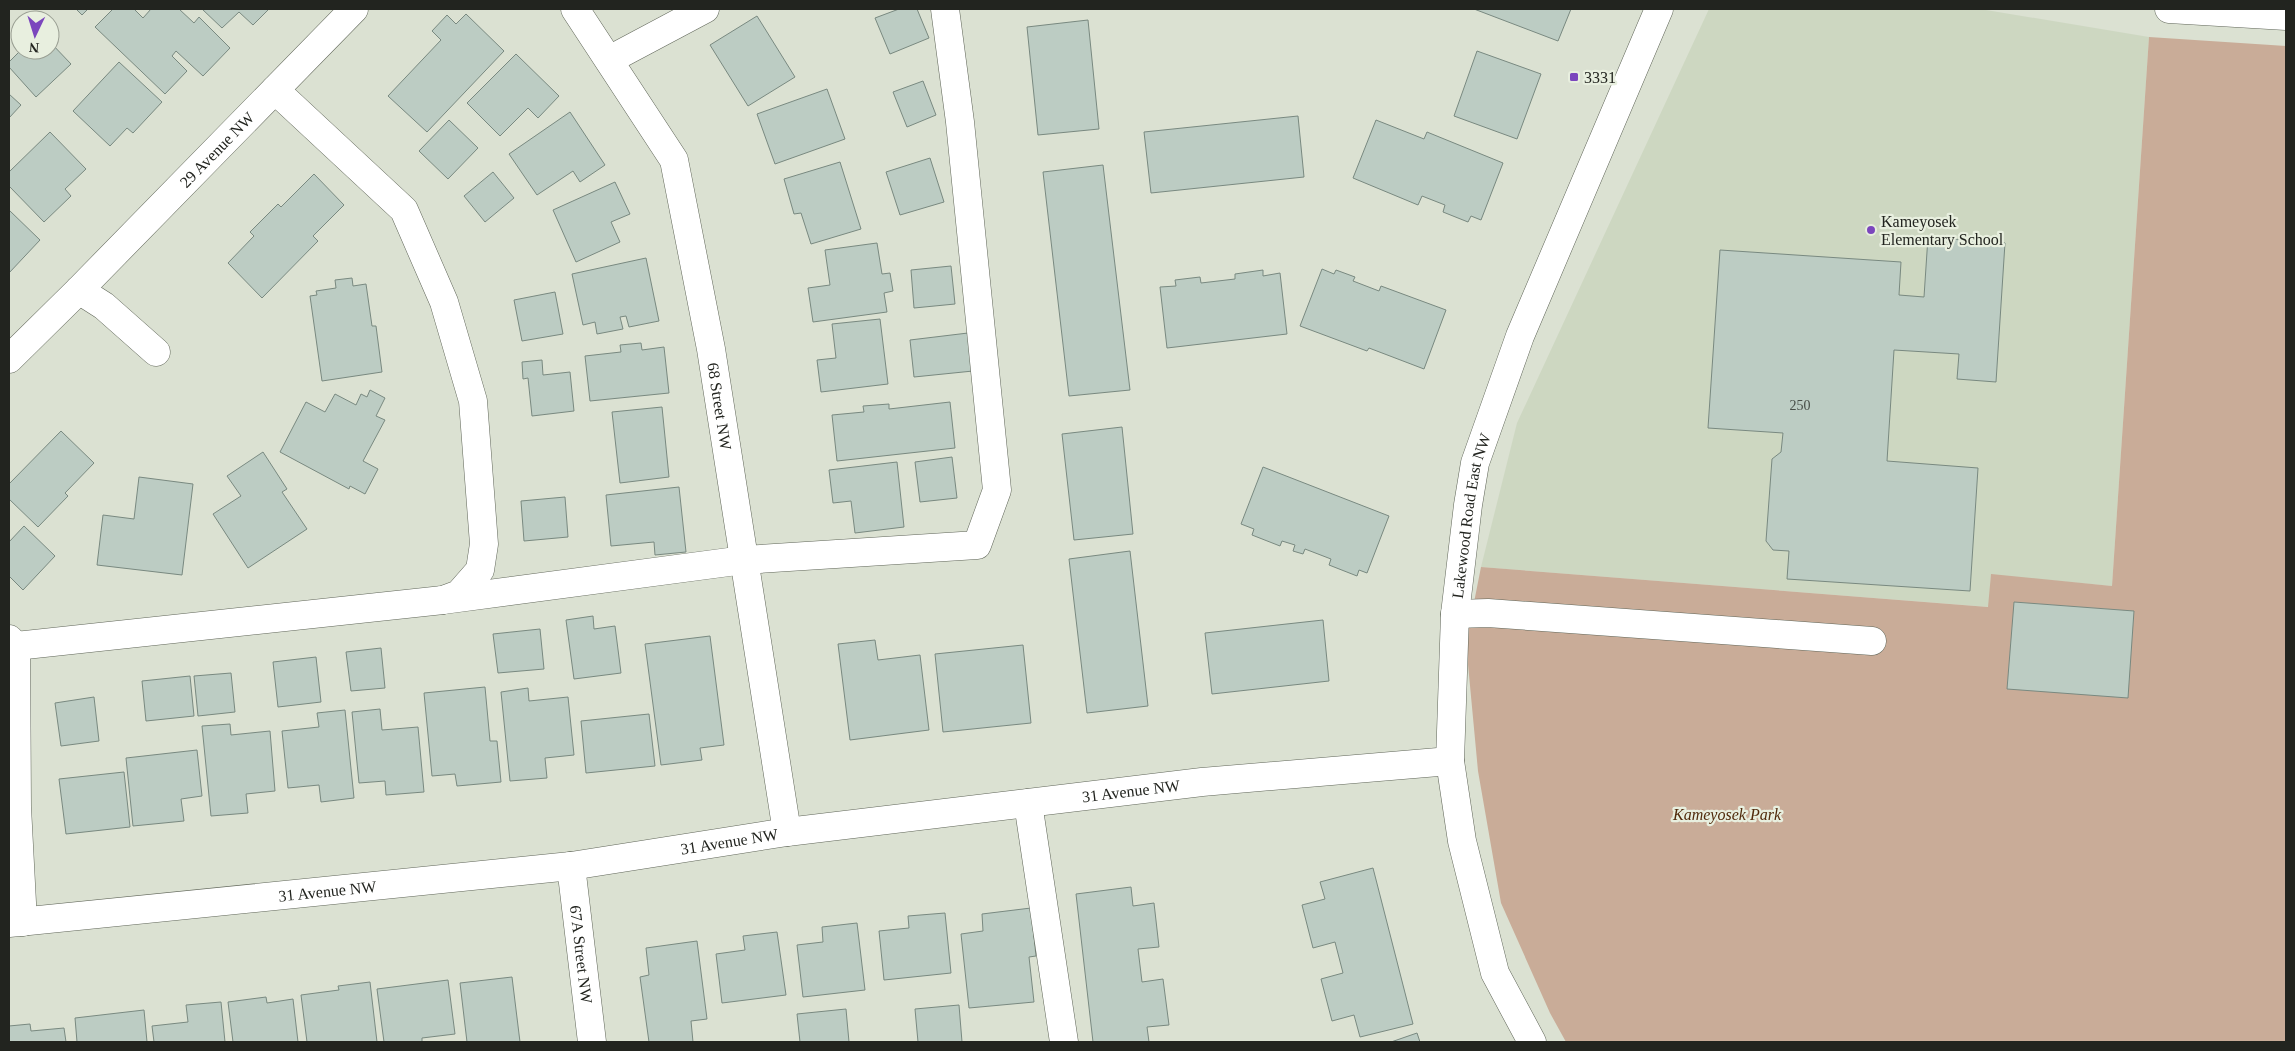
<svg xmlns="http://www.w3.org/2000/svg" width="2295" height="1051" viewBox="0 0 2295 1051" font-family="'Times New Roman',serif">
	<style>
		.built { fill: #cdd7c1 }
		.green { fill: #c9ac98 }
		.building { fill: #bcccc3; stroke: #798980 }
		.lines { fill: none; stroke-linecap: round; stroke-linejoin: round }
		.minor-casing { stroke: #606659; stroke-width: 29 }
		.minor { stroke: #fff; stroke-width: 28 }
		.poi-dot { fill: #7b46bd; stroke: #e8efdf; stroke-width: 2 }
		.labels { text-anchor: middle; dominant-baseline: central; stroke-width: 4.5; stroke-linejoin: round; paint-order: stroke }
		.number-label { font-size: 14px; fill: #484e48 }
		.poi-label { font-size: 16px; fill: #22241f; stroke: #e8efdf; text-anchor: start }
		.street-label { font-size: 16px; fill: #22241f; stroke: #e8efdf }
		.park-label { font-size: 16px; font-style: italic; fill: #512b0c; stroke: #e8efdf }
	</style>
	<rect width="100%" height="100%" fill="#dbe1d2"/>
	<polygon class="built" points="1709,9 1980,9 2149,37 2112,586 1991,575 1989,607 1481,567 1517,423"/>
	<polygon class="green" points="2149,37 2286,46 2286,1042 1566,1042 1550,1013 1501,903 1478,771 1466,643 1481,567 1988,607 1991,574 2112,586"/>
	<g class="building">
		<polygon points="76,9 88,9 82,15"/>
		<polygon points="113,9 134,9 143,18 151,9 179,9 194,23 199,17 230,48 203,76 176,51 172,56 187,71 165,94 95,27"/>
		<polygon points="202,9 269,9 253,25 239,12 222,28"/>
		<polygon points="899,9 917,9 929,38 890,54 875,18"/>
		<polygon points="1474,9 1571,9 1558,41"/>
		<polygon points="466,14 504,51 427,132 388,96 441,40 432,31 447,15 456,24"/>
		<polygon points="757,16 795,77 748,106 710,45"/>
		<polygon points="1088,20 1099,129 1038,135 1027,27"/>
		<polygon points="50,42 71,64 36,97 9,67 9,62 21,50 50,50"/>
		<polygon points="1477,51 1541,74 1517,139 1454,116"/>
		<polygon points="516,54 559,96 538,118 528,108 500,136 467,103"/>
		<polygon points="119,62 162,102 133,133 127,128 110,146 73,111"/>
		<polygon points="923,81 936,115 907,127 893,92"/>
		<polygon points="827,89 845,139 775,164 757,114"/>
		<polygon points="9,94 21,105 9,118"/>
		<polygon points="570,112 605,165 580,182 573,171 537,195 509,154"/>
		<polygon points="1298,116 1304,177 1151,193 1144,132"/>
		<polygon points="449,120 478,148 448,179 419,151"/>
		<polygon points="1376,120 1424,139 1427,132 1503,163 1481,220 1471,216 1468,222 1443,212 1445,205 1422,196 1418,205 1353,178"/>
		<polygon points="50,132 86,169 65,189 71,196 44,222 9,186 9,172"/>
		<polygon points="930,158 944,202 900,215 886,172"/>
		<polygon points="840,162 861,229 811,244 801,213 794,214 784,179"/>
		<polygon points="1103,165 1130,390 1069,396 1043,172"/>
		<polygon points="493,172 514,198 485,222 464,196"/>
		<polygon points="314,174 344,205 313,236 318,241 262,298 228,263 254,236 250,232 278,204 281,207"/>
		<polygon points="615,182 630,214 611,222 620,242 576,262 553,210"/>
		<polygon points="9,210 40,240 9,273"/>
		<polygon points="1928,237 2005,243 1996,382 1957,379 1959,354 1894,350 1887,461 1978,468 1970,591 1787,579 1789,551 1773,550 1766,541 1772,459 1781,452 1783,433 1708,428 1720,250 1901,262 1899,295 1924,297"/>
		<polygon points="877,243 882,274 890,273 893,291 884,293 887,312 813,322 808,288 830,285 825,250"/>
		<polygon points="646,258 659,321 629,327 626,316 620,317 623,329 597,334 595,322 583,325 572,274"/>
		<polygon points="951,266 955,304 914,308 911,270"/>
		<polygon points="1322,269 1334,274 1336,270 1355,277 1353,281 1379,291 1381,286 1446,310 1424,369 1369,348 1367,351 1300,326"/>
		<polygon points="1263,270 1263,276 1280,273 1287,334 1167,348 1160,287 1176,286 1175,280 1200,277 1201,283 1235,279 1235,274"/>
		<polygon points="352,278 353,286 366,284 372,326 376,326 382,372 322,381 310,296 317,295 316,291 336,288 335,280"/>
		<polygon points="555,292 563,334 522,341 514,300"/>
		<polygon points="880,319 888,384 821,392 817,360 836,358 832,324"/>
		<polygon points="968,333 973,371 914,377 910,340"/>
		<polygon points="641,343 642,350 664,347 669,393 590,401 585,356 621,352 620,345"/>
		<polygon points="542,360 543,375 570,372 574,411 532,416 528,378 523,379 522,362"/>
		<polygon points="370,390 385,398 376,416 385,420 363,461 378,469 365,494 350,486 349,489 280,452 306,402 325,412 335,394 356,405 361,394 367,397"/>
		<polygon points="950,402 955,448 837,461 832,415 864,412 863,406 889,404 889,409"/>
		<polygon points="662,407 669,477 620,483 612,412"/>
		<polygon points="1122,427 1133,534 1074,540 1062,434"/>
		<polygon points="61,431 94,463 65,493 68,496 38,527 9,499 9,484"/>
		<polygon points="263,452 287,489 282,492 307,529 248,568 213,514 241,496 227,476"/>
		<polygon points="952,457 957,498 920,502 915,462"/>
		<polygon points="897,462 904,527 855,533 851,501 833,503 829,470"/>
		<polygon points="1263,467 1389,516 1367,573 1359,570 1357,576 1329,565 1331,559 1305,549 1303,554 1293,551 1295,545 1282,541 1280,546 1252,535 1254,529 1241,524"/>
		<polygon points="139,477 193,484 182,575 97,565 103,515 134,519"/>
		<polygon points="679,487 686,552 655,555 654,542 611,546 606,495"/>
		<polygon points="565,497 568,537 524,541 521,501"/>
		<polygon points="24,526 55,556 23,590 9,576 9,542"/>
		<polygon points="1130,551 1148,706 1087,713 1069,559"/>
		<polygon points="2014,602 2134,611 2128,698 2007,689"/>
		<polygon points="593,616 594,629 615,626 621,673 574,679 566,620"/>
		<polygon points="1323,620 1329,681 1212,694 1205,633"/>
		<polygon points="540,629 544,669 498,673 493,634"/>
		<polygon points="710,636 724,745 700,748 702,760 661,765 645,644"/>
		<polygon points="875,640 878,660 920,655 929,730 850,740 838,644"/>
		<polygon points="1023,645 1031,723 943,732 935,654"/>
		<polygon points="381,648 385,688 351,691 346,652"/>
		<polygon points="316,657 321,702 278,707 273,662"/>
		<polygon points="231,673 235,712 198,716 194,676"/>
		<polygon points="190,676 194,716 146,721 142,681"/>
		<polygon points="485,687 490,741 497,741 501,782 457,786 455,774 432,776 424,693"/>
		<polygon points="528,688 529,701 568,697 574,755 545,758 547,778 510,781 501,692"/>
		<polygon points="94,697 99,741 61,746 55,703"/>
		<polygon points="380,709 382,730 418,727 424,792 386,795 385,781 359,783 352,712"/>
		<polygon points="345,710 354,798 321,802 319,785 288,788 282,731 319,727 317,713"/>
		<polygon points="649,714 655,766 586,773 581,721"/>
		<polygon points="230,724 231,735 270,731 275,791 246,794 248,813 211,816 202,726"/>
		<polygon points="197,750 202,796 181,799 184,821 133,826 126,758"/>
		<polygon points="124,772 130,827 66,834 59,779"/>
		<polygon points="1373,868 1413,1024 1360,1037 1354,1015 1332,1021 1321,979 1343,973 1335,942 1313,948 1302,905 1325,899 1320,882"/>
		<polygon points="1131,887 1133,906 1154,903 1159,947 1138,949 1142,982 1163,979 1169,1025 1147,1027 1149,1042 1093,1042 1076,894"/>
		<polygon points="1031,908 1036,956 1029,957 1034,1002 969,1008 961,934 983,931 982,914"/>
		<polygon points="945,913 951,973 884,980 879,931 909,928 908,916"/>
		<polygon points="857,923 865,990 803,997 797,945 823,942 822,927"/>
		<polygon points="777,932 786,995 722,1003 716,954 745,950 743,936"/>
		<polygon points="697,941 707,1019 691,1021 693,1042 649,1042 640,977 649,975 646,948"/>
		<polygon points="512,977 520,1042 467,1042 460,983"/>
		<polygon points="448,980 455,1034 422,1038 422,1042 384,1042 377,989"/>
		<polygon points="370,982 377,1042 307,1042 301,995 339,990 338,986"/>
		<polygon points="266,997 267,1003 293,999 298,1042 233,1042 228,1002"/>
		<polygon points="221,1002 225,1042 154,1042 152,1026 188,1022 186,1005"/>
		<polygon points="959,1005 962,1042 918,1042 915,1009"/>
		<polygon points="846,1009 849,1042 800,1042 797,1014"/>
		<polygon points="144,1010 147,1042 77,1042 75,1018"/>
		<polygon points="30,1024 31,1031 64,1028 66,1042 9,1042 9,1026"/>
		<polygon points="1417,1033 1420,1042 1391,1042"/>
	</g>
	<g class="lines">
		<defs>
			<g id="minor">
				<path id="s1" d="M575 9 674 160 711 349 787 832"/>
				<polyline points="2169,9 2286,16"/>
				<polyline points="609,60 705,9"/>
				<polyline points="79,290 104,306 156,352"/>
				<path id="s2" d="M9 359 79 290 354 9"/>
				<polyline points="443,600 744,560 977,545 997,490 960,122 945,9"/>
				<polyline points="1455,614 1488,613 1872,641"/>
				<polyline points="9,639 16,646 17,807 23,922"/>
				<polyline points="16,646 443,600 459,594 480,570 484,544 473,401 444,302 404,210 275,90"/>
				<polyline points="1028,803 1064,1042"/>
				<path id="s3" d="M571 866 592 1042"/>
				<path id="s4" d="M9 923 571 866 787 832 1202 782 1450 761"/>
				<path id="s5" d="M1532 1042 1495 973 1462 841 1450 761 1455 614 1468 505 1475 463 1520 336 1659 9"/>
			</g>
		</defs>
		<use href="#minor" class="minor-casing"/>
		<use href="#minor" class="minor"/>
	</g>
	<g class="poi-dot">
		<rect x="1569" y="72" width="10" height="10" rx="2.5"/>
		<circle cx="1871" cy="230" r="5"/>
	</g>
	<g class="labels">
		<g class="number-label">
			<text x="1800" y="405">250</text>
		</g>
		<g class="poi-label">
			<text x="1584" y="77">3331</text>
			<text x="1881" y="221">Kameyosek<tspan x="1881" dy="18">Elementary School</tspan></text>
		</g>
		<g class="street-label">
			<text stroke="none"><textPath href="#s2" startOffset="295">29 Avenue NW</textPath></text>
			<text stroke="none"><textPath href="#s1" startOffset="431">68 Street NW</textPath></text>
			<text stroke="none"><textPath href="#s5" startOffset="542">Lakewood Road East NW</textPath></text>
			<text stroke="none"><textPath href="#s4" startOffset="1130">31 Avenue NW</textPath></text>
			<text stroke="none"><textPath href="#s4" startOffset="725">31 Avenue NW</textPath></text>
			<text stroke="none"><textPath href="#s4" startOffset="320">31 Avenue NW</textPath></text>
			<text stroke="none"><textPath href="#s3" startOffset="89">67A Street NW</textPath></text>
		</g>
		<g class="park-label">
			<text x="1727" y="814">Kameyosek Park</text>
		</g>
	</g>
	<rect width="2295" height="1051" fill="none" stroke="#22241f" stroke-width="20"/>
	<g transform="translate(35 35) rotate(184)"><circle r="24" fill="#e8efdf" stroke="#999e92"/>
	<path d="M0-4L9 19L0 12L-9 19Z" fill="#7b46bd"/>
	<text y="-8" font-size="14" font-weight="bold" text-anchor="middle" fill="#22241f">N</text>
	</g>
</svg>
